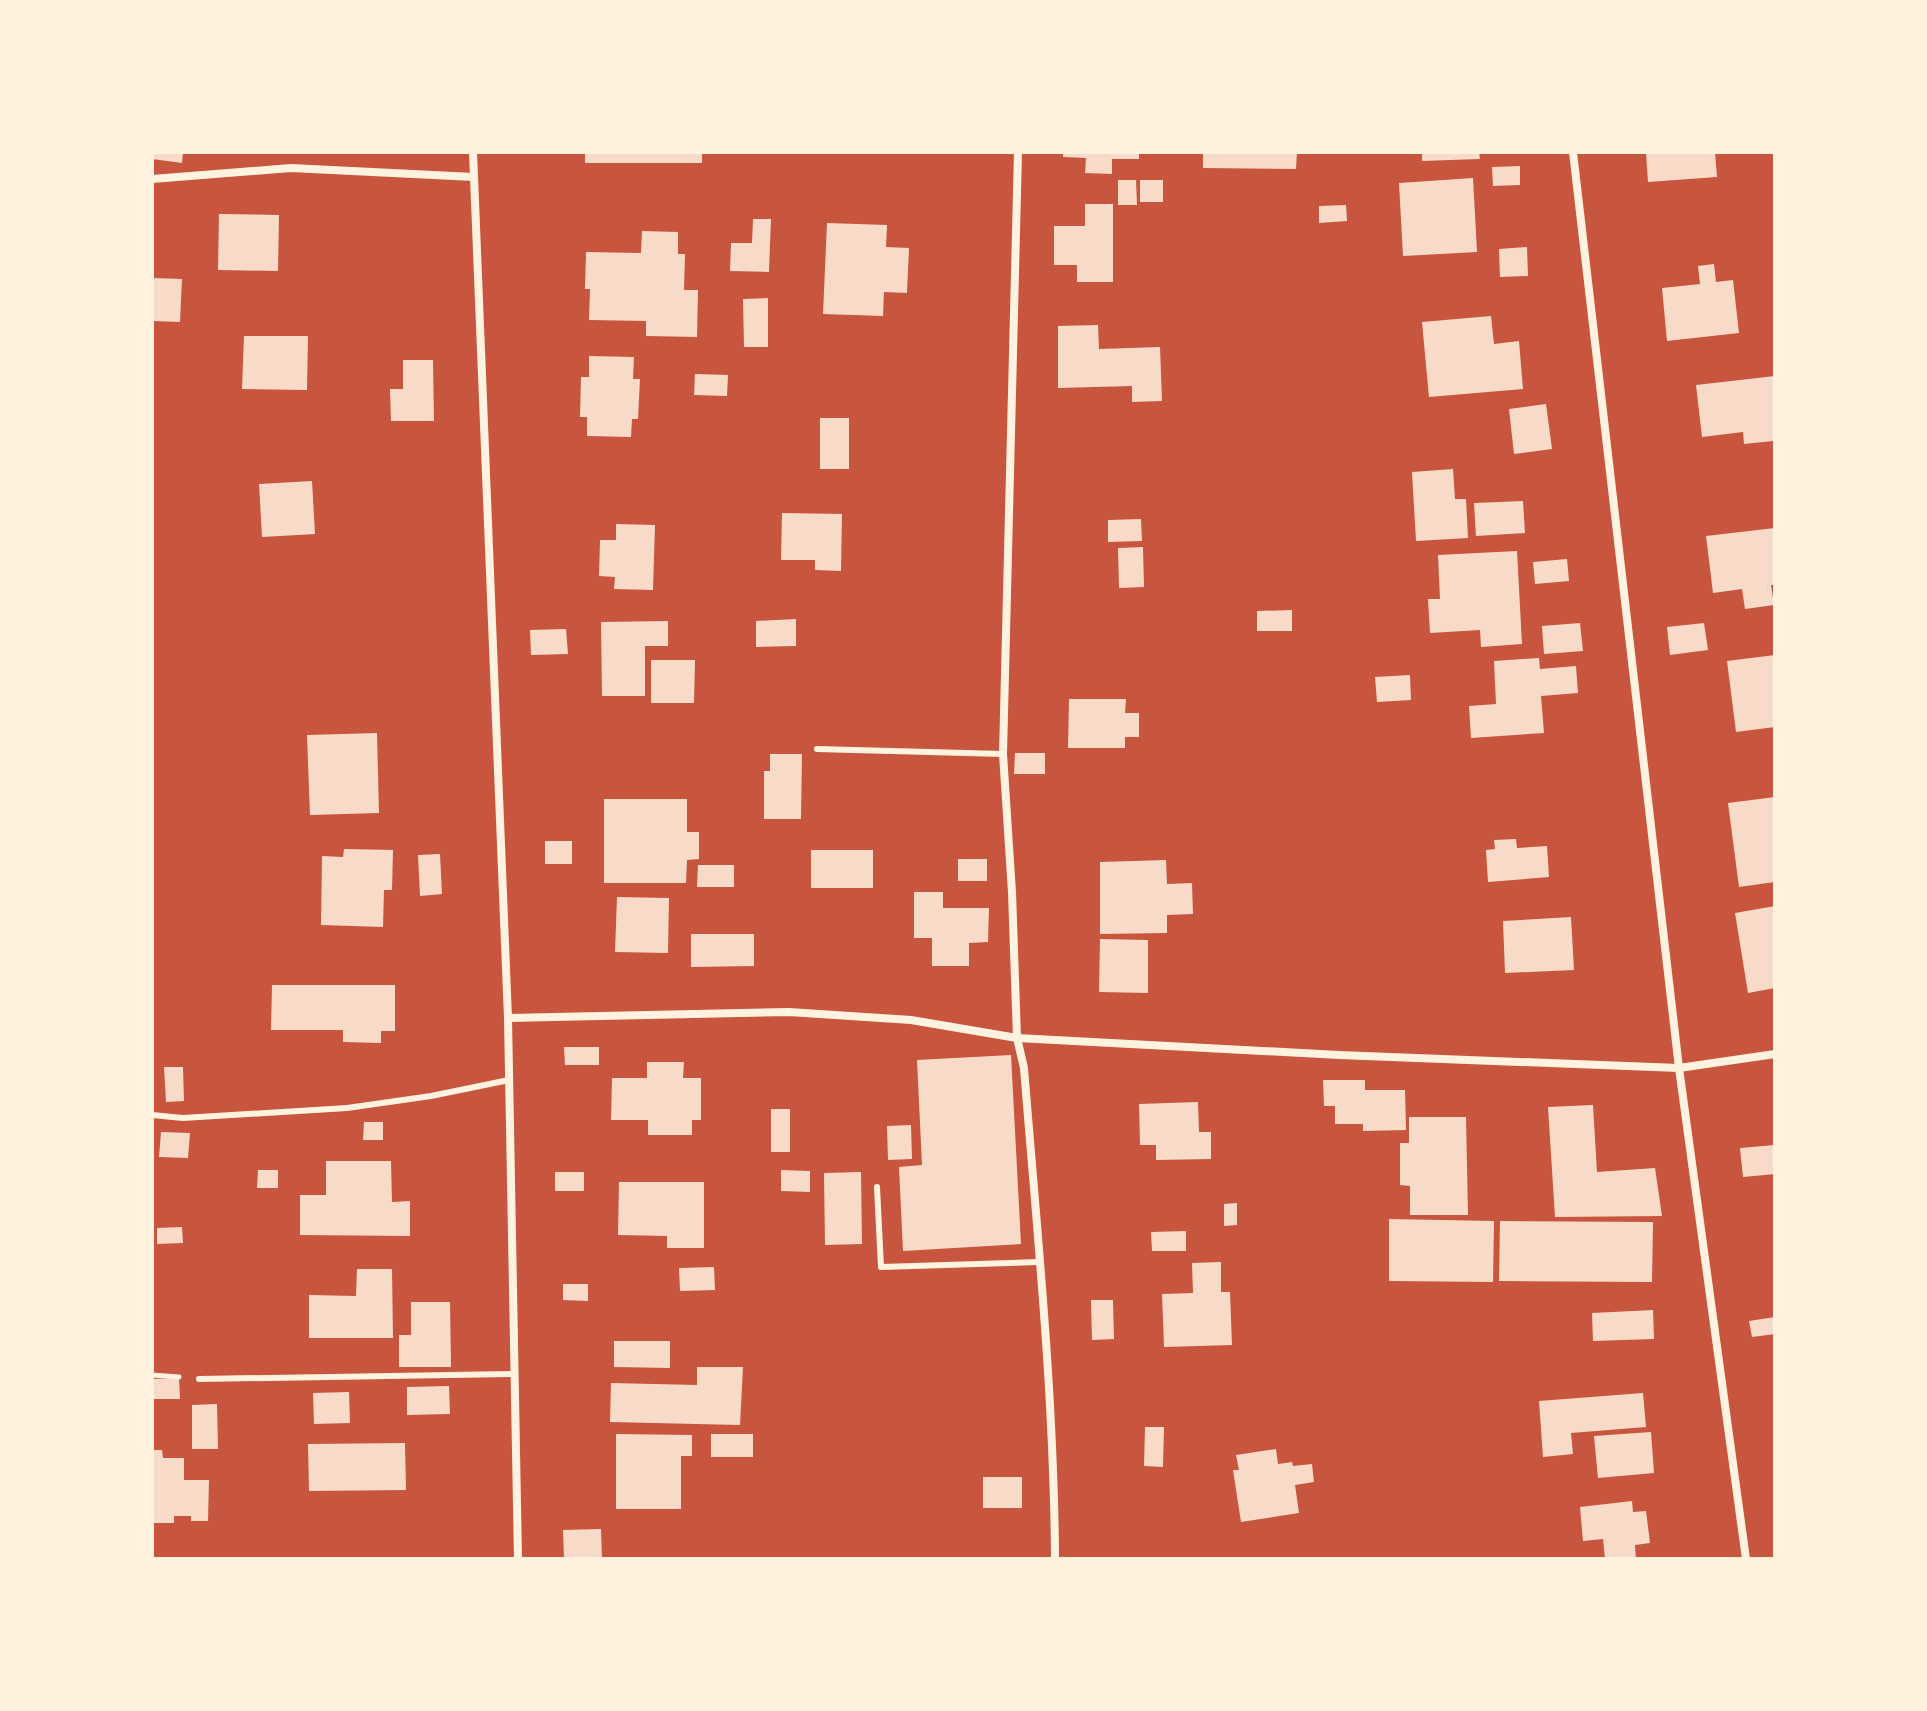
<svg xmlns="http://www.w3.org/2000/svg" width="1927" height="1711" viewBox="0 0 1927 1711" font-family="Overpass,sans-serif">
	<style>
		.building { fill: #f7dbc8 }
		.lines { fill: none; stroke-linecap: round; stroke-linejoin: round }
		.path { stroke: #fff3e0; stroke-width: 5 }
		.service { stroke: #fff3e0; stroke-width: 6 }
		.minor { stroke: #fff3e0; stroke-width: 8 }
	</style>
	<rect width="100%" height="100%" fill="#c8553d"/>
	<g class="building">
		<polygon points="152,152 183,152 182,163 152,159"/>
		<rect x="585" y="152" width="117" height="11"/>
		<polygon points="1063,152 1139,152 1139,159 1112,159 1112,174 1085,173 1086,158 1063,157"/>
		<polygon points="1203,152 1297,152 1296,169 1203,168"/>
		<polygon points="1422,152 1479,152 1480,159 1422,161"/>
		<polygon points="1715,152 1717,177 1648,182 1646,153"/>
		<polygon points="1520,166 1520,185 1493,186 1492,167"/>
		<polygon points="1473,178 1477,252 1403,256 1399,183"/>
		<polygon points="1118,180 1136,180 1137,205 1118,205"/>
		<rect x="1140" y="180" width="23" height="22"/>
		<polygon points="1085,204 1113,204 1113,282 1077,282 1077,265 1054,265 1054,226 1085,226"/>
		<polygon points="1346,205 1347,221 1319,223 1319,206"/>
		<polygon points="219,214 279,215 278,271 218,270"/>
		<polygon points="753,219 771,219 769,272 730,271 731,243 752,243"/>
		<polygon points="827,223 887,225 886,247 909,248 907,293 884,292 883,316 823,314"/>
		<polygon points="642,231 678,232 678,254 685,254 684,290 698,290 697,337 646,336 646,321 589,320 590,289 585,289 586,252 641,253"/>
		<polygon points="1527,247 1528,276 1500,277 1499,249"/>
		<polygon points="1714,264 1716,282 1733,280 1739,333 1667,341 1662,288 1700,284 1698,266"/>
		<polygon points="153,278 182,279 180,322 152,321"/>
		<polygon points="768,298 768,347 744,347 743,299"/>
		<polygon points="1491,316 1494,344 1519,341 1523,389 1429,397 1422,322"/>
		<polygon points="1098,325 1099,349 1160,347 1162,401 1132,402 1132,386 1058,388 1058,326"/>
		<polygon points="244,336 308,336 307,390 242,389"/>
		<polygon points="589,356 634,357 633,379 640,379 638,419 632,419 631,437 587,436 587,417 580,417 581,377 589,377"/>
		<polygon points="403,360 433,360 434,421 391,421 390,389 403,389"/>
		<polygon points="695,374 728,375 727,396 694,395"/>
		<polygon points="1775,376 1773,441 1744,444 1743,432 1702,437 1696,385"/>
		<polygon points="1546,404 1552,449 1514,454 1509,409"/>
		<rect x="820" y="418" width="29" height="51"/>
		<polygon points="1453,469 1455,499 1466,499 1468,538 1416,541 1412,472"/>
		<polygon points="312,481 315,534 262,537 259,484"/>
		<polygon points="1523,501 1525,533 1476,536 1474,503"/>
		<polygon points="782,513 842,514 841,571 815,570 815,560 781,560"/>
		<polygon points="1141,519 1142,541 1108,542 1108,520"/>
		<polygon points="616,524 655,525 653,590 614,589 615,577 599,576 600,540 616,540"/>
		<polygon points="1775,528 1775,585 1771,585 1774,605 1745,609 1742,589 1713,593 1706,536"/>
		<polygon points="1143,547 1144,587 1119,588 1118,548"/>
		<polygon points="1517,551 1522,644 1481,647 1480,630 1430,633 1428,599 1440,599 1438,555"/>
		<polygon points="1567,559 1569,581 1535,584 1533,562"/>
		<polygon points="1292,610 1292,631 1257,631 1257,611"/>
		<polygon points="796,619 796,646 756,647 756,621"/>
		<polygon points="668,621 668,646 645,646 645,696 602,696 601,622"/>
		<polygon points="1580,623 1583,651 1544,654 1542,626"/>
		<polygon points="1704,623 1708,650 1670,655 1667,627"/>
		<polygon points="566,629 568,654 531,655 530,630"/>
		<polygon points="1775,655 1775,727 1736,732 1727,661"/>
		<polygon points="1539,658 1540,669 1576,666 1578,693 1541,696 1544,733 1471,738 1469,706 1496,704 1494,661"/>
		<polygon points="651,660 695,660 694,703 651,703"/>
		<polygon points="1410,675 1411,700 1377,702 1375,677"/>
		<polygon points="1069,699 1126,699 1125,713 1139,713 1139,737 1125,737 1125,748 1068,748"/>
		<polygon points="377,733 379,813 310,815 307,735"/>
		<polygon points="1015,753 1045,753 1045,774 1014,774"/>
		<polygon points="770,754 802,754 801,819 764,819 764,771 770,771"/>
		<polygon points="1775,797 1775,882 1739,887 1728,803"/>
		<polygon points="604,799 687,799 687,832 699,832 699,859 687,860 686,883 604,883"/>
		<polygon points="1516,839 1517,848 1547,846 1549,877 1488,882 1486,850 1495,849 1494,840"/>
		<rect x="545" y="841" width="27" height="23"/>
		<polygon points="344,849 393,850 392,890 384,890 383,927 321,925 322,856 343,857"/>
		<rect x="811" y="850" width="62" height="38"/>
		<polygon points="440,854 442,894 420,896 418,855"/>
		<rect x="958" y="859" width="29" height="22"/>
		<polygon points="1166,860 1167,884 1192,883 1193,914 1167,915 1167,933 1100,934 1100,862"/>
		<polygon points="698,865 734,865 734,887 697,887"/>
		<polygon points="914,892 943,892 943,908 989,908 988,942 969,943 969,966 932,966 932,938 914,938"/>
		<polygon points="617,897 669,898 668,953 615,952"/>
		<polygon points="1775,906 1775,988 1748,993 1735,913"/>
		<polygon points="1571,917 1574,970 1505,973 1503,921"/>
		<polygon points="691,934 754,934 754,966 691,967"/>
		<polygon points="1100,939 1148,940 1148,993 1099,992"/>
		<polygon points="272,985 395,985 395,1031 381,1031 381,1043 343,1042 343,1030 271,1030"/>
		<polygon points="564,1047 599,1047 599,1065 565,1065"/>
		<polygon points="1011,1055 1021,1244 903,1251 899,1167 922,1165 917,1060"/>
		<polygon points="647,1062 684,1062 683,1078 701,1078 701,1120 692,1120 692,1135 648,1135 648,1120 611,1120 612,1078 647,1078"/>
		<polygon points="164,1067 183,1067 184,1101 166,1102"/>
		<polygon points="1323,1080 1365,1080 1365,1090 1405,1090 1406,1130 1363,1131 1363,1124 1335,1124 1335,1106 1324,1106"/>
		<polygon points="1198,1102 1199,1132 1211,1132 1211,1159 1156,1160 1156,1145 1140,1145 1139,1104"/>
		<polygon points="1593,1105 1597,1172 1655,1168 1662,1216 1555,1217 1548,1107"/>
		<rect x="771" y="1109" width="19" height="43"/>
		<polygon points="1409,1117 1466,1117 1468,1215 1410,1215 1410,1186 1400,1185 1400,1143 1409,1143"/>
		<polygon points="364,1122 383,1122 383,1140 363,1140"/>
		<polygon points="911,1125 912,1159 888,1160 887,1126"/>
		<polygon points="161,1132 190,1133 188,1158 159,1157"/>
		<polygon points="1775,1145 1775,1174 1743,1177 1740,1148"/>
		<polygon points="326,1161 391,1161 392,1202 410,1201 410,1236 300,1235 300,1195 326,1195"/>
		<polygon points="258,1170 278,1170 278,1188 257,1188"/>
		<polygon points="781,1170 810,1171 810,1192 781,1191"/>
		<rect x="555" y="1172" width="29" height="19"/>
		<polygon points="861,1172 862,1244 825,1245 824,1173"/>
		<polygon points="619,1182 704,1182 704,1248 667,1248 667,1236 618,1235"/>
		<polygon points="1237,1203 1237,1225 1224,1226 1224,1204"/>
		<polygon points="1389,1219 1494,1221 1493,1282 1389,1281"/>
		<polygon points="1500,1221 1653,1222 1652,1282 1499,1281"/>
		<polygon points="182,1227 183,1243 157,1244 157,1228"/>
		<polygon points="1186,1231 1186,1251 1152,1251 1151,1232"/>
		<polygon points="1221,1262 1221,1292 1230,1292 1232,1345 1164,1347 1162,1294 1193,1293 1192,1263"/>
		<polygon points="714,1267 715,1290 680,1291 679,1268"/>
		<polygon points="357,1269 392,1269 393,1338 309,1338 309,1295 356,1296"/>
		<polygon points="563,1284 588,1284 588,1301 563,1300"/>
		<polygon points="1091,1300 1113,1300 1114,1339 1092,1340"/>
		<polygon points="411,1302 450,1302 451,1367 399,1367 399,1335 411,1335"/>
		<polygon points="1653,1310 1654,1339 1593,1341 1592,1313"/>
		<polygon points="1775,1317 1775,1334 1752,1337 1749,1321"/>
		<polygon points="614,1341 670,1341 670,1368 614,1367"/>
		<polygon points="697,1367 743,1367 740,1425 610,1422 611,1383 697,1385"/>
		<polygon points="179,1378 180,1399 152,1399 152,1379"/>
		<polygon points="449,1386 450,1414 407,1415 407,1387"/>
		<polygon points="349,1392 350,1423 314,1424 313,1393"/>
		<polygon points="1643,1393 1646,1427 1571,1433 1573,1454 1543,1457 1539,1401"/>
		<polygon points="217,1404 218,1449 192,1449 192,1405"/>
		<polygon points="1145,1427 1164,1427 1163,1467 1144,1466"/>
		<polygon points="1651,1432 1654,1473 1598,1478 1594,1436"/>
		<polygon points="616,1434 692,1435 692,1456 681,1456 681,1509 616,1509"/>
		<rect x="711" y="1434" width="42" height="23"/>
		<polygon points="405,1443 406,1490 309,1491 308,1444"/>
		<polygon points="1276,1449 1278,1464 1292,1462 1293,1466 1312,1464 1314,1482 1295,1485 1299,1513 1241,1522 1233,1470 1239,1470 1236,1455"/>
		<polygon points="152,1450 162,1450 163,1458 184,1458 184,1480 209,1480 208,1521 191,1521 191,1516 174,1516 174,1523 152,1523"/>
		<rect x="983" y="1477" width="39" height="31"/>
		<polygon points="1632,1501 1633,1512 1646,1511 1650,1543 1635,1545 1636,1559 1605,1559 1603,1539 1583,1541 1580,1507"/>
		<polygon points="601,1529 602,1559 564,1559 563,1530"/>
	</g>
	<g class="lines">
		<polyline class="path" points="152,1375 179,1377"/>
		<g class="service">
			<polyline points="817,749 1003,754"/>
			<polyline points="152,1115 183,1118 347,1108 431,1096 509,1080"/>
			<polyline points="877,1187 881,1267 1039,1262"/>
			<polyline points="199,1379 514,1374"/>
		</g>
		<g class="minor">
			<polyline points="473,152 508,1018 518,1559"/>
			<path d="M1018 152 1003 754 1012 892 1017 1038 1024 1068C1037 1231 1054 1395 1055 1559"/>
			<polyline points="1573,152 1679,1068 1746,1559"/>
			<polyline points="152,179 291,168 474,177"/>
			<polyline points="508,1018 789,1012 911,1020 1017,1038 1339,1055 1679,1068 1775,1054"/>
		</g>
	</g>
	<rect width="1927" height="1711" fill="none" stroke="#fff3e0" stroke-width="308"/>
</svg>
